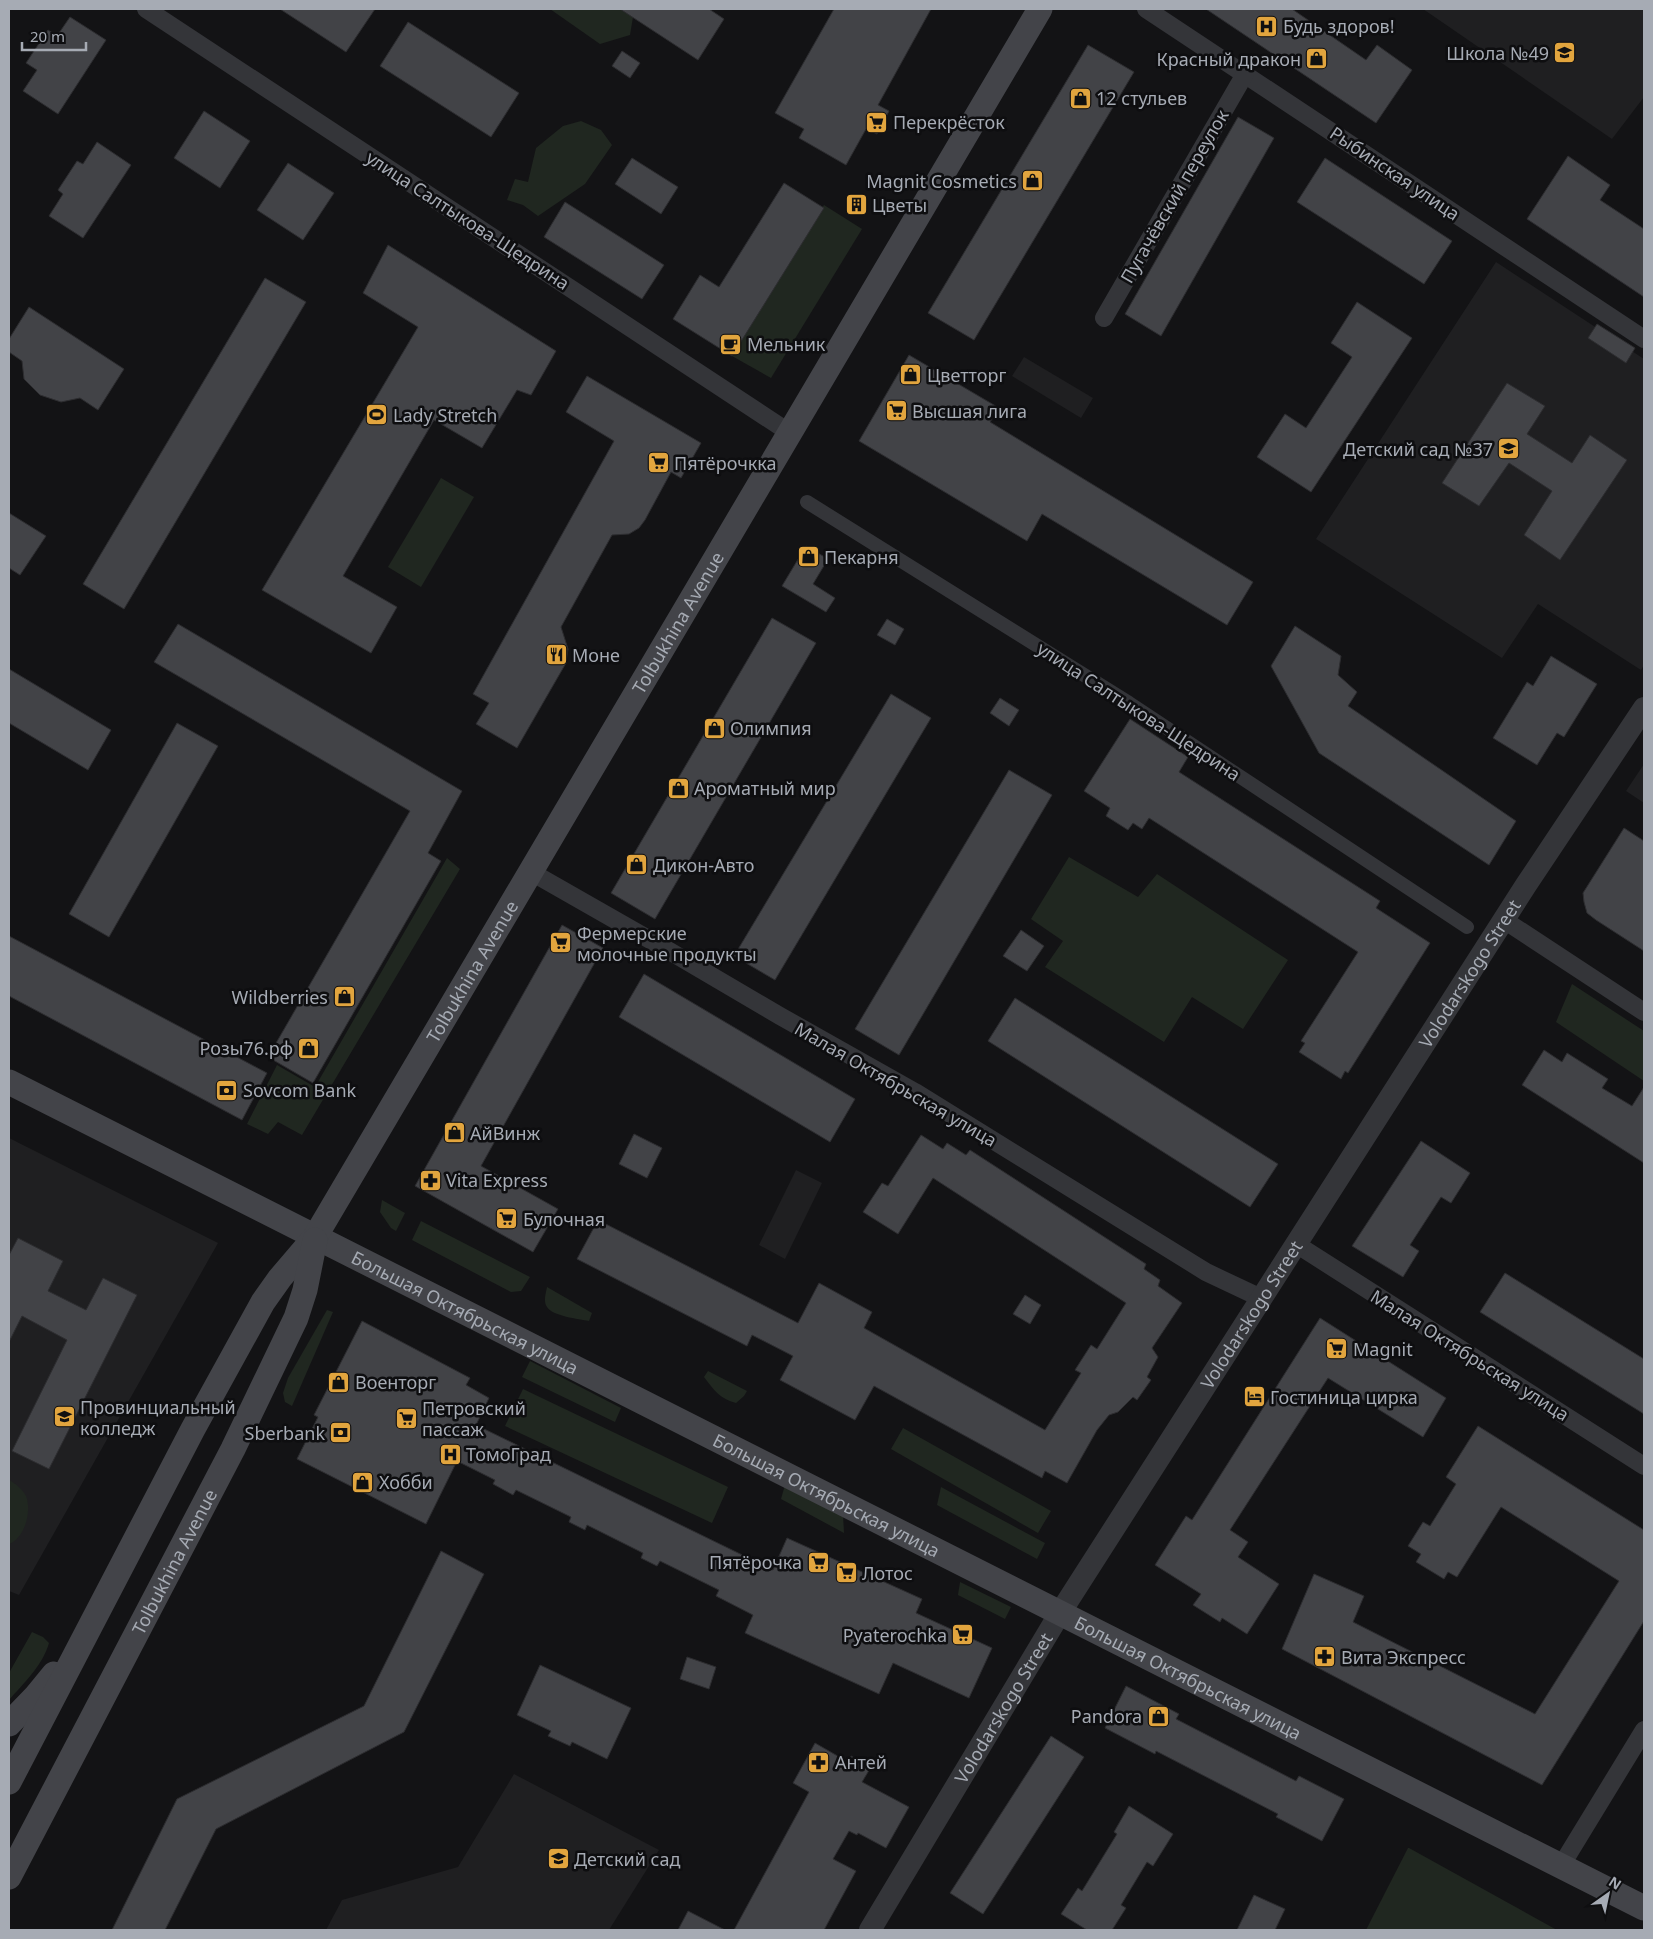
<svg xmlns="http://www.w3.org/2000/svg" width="1653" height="1939" viewBox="0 0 1653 1939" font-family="'Noto Sans',sans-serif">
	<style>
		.built { fill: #1f1f21 }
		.green { fill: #202720 }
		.building { fill: #424347; stroke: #2d2d30 }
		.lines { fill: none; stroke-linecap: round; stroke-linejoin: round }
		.pedestrian { stroke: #343539; stroke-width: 14 }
		.minor { stroke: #343539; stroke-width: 18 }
		.tertiary { stroke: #343539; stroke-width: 22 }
		.secondary { stroke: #434449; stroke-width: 25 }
		.labels { text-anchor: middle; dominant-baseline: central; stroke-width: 5; stroke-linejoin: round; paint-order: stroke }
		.poi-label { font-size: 18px; fill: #a6abb4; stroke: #0e0e10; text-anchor: start }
		.street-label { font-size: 18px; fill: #a6abb4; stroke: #0e0e10 }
	</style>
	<rect width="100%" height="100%" fill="#131315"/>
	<g class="built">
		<polygon points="1423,9 1644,9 1644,97 1612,139"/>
		<polygon points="1496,262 1644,359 1644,665 1641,670 1538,604 1502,658 1316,539"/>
		<polygon points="1024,357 1093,398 1081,418 1012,376"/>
		<polygon points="1644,764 1644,803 1626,791"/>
		<polygon points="9,1138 218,1243 19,1595 9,1591"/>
		<polygon points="796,1170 822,1183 785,1259 759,1245"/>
		<polygon points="514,1774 659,1850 609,1930 326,1930 342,1900 458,1867"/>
	</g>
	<g class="green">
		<polygon points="550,9 620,9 633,17 630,35 600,44"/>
		<polygon points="581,121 601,130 612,145 585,184 538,216 523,205 507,200 515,179 528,182 536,148 563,126"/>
		<polygon points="824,205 862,229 771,378 732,356"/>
		<polygon points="441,478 474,497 421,587 388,567"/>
		<polygon points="1069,857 1138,897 1157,874 1288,960 1243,1029 1192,997 1164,1042 1045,967 1063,941 1031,919"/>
		<polygon points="447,858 460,869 302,1135 278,1122 268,1134 247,1124 277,1065 315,1087"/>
		<polygon points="1572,984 1644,1031 1644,1081 1556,1022"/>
		<polygon points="382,1200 405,1213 396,1231 391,1228 380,1212"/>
		<polygon points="421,1221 530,1277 521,1291 511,1292 412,1240"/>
		<path d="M547 1287 592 1313 589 1321C579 1319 552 1316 547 1307 543 1301 546 1293 547 1287Z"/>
		<polygon points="327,1310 333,1312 292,1406 285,1402 283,1393 288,1378"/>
		<polygon points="530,1361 621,1408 615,1422 522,1377"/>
		<path d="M708 1371 747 1391 744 1396 736 1403C720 1399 714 1390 704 1377Z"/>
		<polygon points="523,1389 728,1487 712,1523 505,1426"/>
		<polygon points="903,1428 1051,1511 1038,1533 891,1449"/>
		<path d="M9 1480C15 1483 23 1490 26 1496 32 1511 25 1538 9 1544Z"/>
		<polygon points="785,1485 843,1515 844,1533 781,1499"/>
		<polygon points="941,1487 1045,1543 1037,1559 937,1505"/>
		<polygon points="960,1582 1011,1607 1005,1619 958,1595"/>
		<path d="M32 1632 43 1637 49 1643C43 1665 23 1684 9 1700V1673Z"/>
		<polygon points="1408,1848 1409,1848 1557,1930 1366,1930"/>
	</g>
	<g class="building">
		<polygon points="280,9 375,9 346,52"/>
		<polygon points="620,9 709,9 724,19 698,60"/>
		<polygon points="834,9 931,9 878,105 889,111 877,134 866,129 846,165 799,138 804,129 775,113"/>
		<polygon points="1206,9 1292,9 1366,60 1377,45 1412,70 1376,123"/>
		<polygon points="70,17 106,40 58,114 23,91 37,70 26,63 48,30 57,36"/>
		<polygon points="408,22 519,93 491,137 380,66"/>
		<polygon points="1088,45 1134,72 974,340 928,313"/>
		<polygon points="622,51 640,63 630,78 612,66"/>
		<polygon points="204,111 250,141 220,188 174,158"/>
		<polygon points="1238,117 1274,138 1161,336 1125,314"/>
		<polygon points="97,142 131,165 83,238 49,216 63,194 58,190 77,161 83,164"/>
		<polygon points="1568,156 1610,185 1600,200 1644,229 1644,297 1527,219"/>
		<polygon points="632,158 678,187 661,214 615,184"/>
		<polygon points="1325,158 1452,241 1424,284 1297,202"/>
		<polygon points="288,163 334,193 303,240 257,210"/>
		<polygon points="784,183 824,208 732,356 673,319 700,275 719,287"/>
		<polygon points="565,202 664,265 642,299 544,237"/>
		<polygon points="388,245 556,351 531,395 517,390 482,448 434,420 343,576 397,607 371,653 262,590 418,327 363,293"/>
		<polygon points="265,278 306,302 124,609 83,584"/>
		<polygon points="1357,302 1412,338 1311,492 1257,457 1285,414 1306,428 1352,357 1331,343"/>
		<polygon points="29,307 124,369 98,410 80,398 61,402 40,395 24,379 22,361 9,352 9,339"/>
		<polygon points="1597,324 1635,348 1626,363 1588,338"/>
		<polygon points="909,355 999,408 990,422 1253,582 1227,625 1042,514 1027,541 859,441"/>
		<polygon points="587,376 701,443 681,478 671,472 645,520 639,528 629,534 612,535 561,627 568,649 566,663 517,748 476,724 489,703 473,694 614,441 566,412"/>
		<polygon points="1507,383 1545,406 1527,434 1572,463 1590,435 1627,460 1560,560 1524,535 1552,491 1509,463 1479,506 1442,483"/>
		<polygon points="9,513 46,536 20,575 9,568"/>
		<polygon points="806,546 828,559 813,584 835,598 826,612 782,586"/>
		<polygon points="772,618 816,643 655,919 611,893"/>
		<polygon points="887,619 904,629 895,645 877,635"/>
		<polygon points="178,624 462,791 428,853 441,861 313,1083 268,1057 410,811 154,662"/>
		<polygon points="1295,626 1341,656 1338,675 1357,692 1348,706 1516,821 1489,865 1319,753 1271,666"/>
		<polygon points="1551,656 1597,684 1564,737 1557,733 1537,765 1493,738 1527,682 1533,686"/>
		<polygon points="9,669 111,730 88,770 9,723"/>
		<polygon points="891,694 931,718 775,980 734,956"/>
		<polygon points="1000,698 1019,710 1009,726 990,713"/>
		<polygon points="1130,719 1188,757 1179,772 1380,901 1376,908 1430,943 1348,1073 1345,1071 1341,1079 1299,1052 1305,1043 1301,1041 1358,952 1149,818 1142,829 1133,823 1128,830 1106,816 1110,808 1084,791"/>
		<polygon points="177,723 218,746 109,937 69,914"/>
		<polygon points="1009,770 1052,795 899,1055 855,1029"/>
		<polygon points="1624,828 1644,841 1644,951 1596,920 1587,913 1584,902 1583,893"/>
		<polygon points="562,925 603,948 481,1166 558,1209 533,1252 415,1186"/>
		<polygon points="1021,930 1044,946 1027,971 1003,956"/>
		<polygon points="9,936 267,1073 242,1120 9,996"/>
		<polygon points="644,974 855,1099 830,1142 619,1017"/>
		<polygon points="1015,998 1278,1164 1250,1207 988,1041"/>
		<polygon points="1544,1050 1562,1062 1567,1053 1608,1079 1602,1088 1632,1106 1644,1087 1644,1163 1522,1085"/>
		<polygon points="634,1134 662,1148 647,1178 619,1164"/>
		<polygon points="921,1135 943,1149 947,1143 966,1155 970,1150 1146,1264 1144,1269 1160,1280 1158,1286 1182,1303 1152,1348 1158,1357 1147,1377 1151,1380 1137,1400 1133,1397 1118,1412 1109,1415 1097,1430 1067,1483 1045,1471 1042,1478 874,1386 855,1420 780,1380 793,1356 752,1335 747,1346 577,1259 598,1220 798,1323 819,1283 872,1312 864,1328 1045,1430 1081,1373 1075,1370 1091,1345 1097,1349 1126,1303 933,1178 898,1234 863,1212 882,1183 888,1186"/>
		<polygon points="1421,1141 1470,1173 1451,1203 1441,1197 1410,1245 1419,1251 1403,1277 1352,1246"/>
		<polygon points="18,1238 63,1261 48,1291 86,1310 103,1278 137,1295 49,1469 12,1451 67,1340 22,1316 9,1342 9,1255"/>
		<polygon points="1505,1273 1644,1359 1644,1414 1480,1312"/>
		<polygon points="1025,1295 1041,1305 1030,1324 1013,1314"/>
		<polygon points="1320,1318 1446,1398 1423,1437 1328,1378 1230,1530 1248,1542 1238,1557 1279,1584 1247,1634 1222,1618 1220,1622 1193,1605 1201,1594 1155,1565 1186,1516 1192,1520"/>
		<polygon points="362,1321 470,1378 466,1385 489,1398 476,1425 773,1570 787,1538 922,1599 916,1613 992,1648 969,1698 893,1663 879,1694 745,1633 753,1615 716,1596 719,1590 660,1561 657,1566 641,1558 643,1553 587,1525 585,1530 569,1522 571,1517 516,1490 513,1495 493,1484 495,1480 457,1461 426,1524 297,1459 318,1417 314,1415"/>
		<polygon points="1478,1426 1644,1530 1644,1621 1542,1785 1282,1649 1314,1574 1364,1596 1353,1622 1535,1714 1619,1581 1501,1507 1457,1577 1448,1572 1444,1579 1416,1562 1421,1554 1408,1546 1423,1522 1430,1526 1456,1484 1446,1477"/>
		<polygon points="441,1551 484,1574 404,1732 216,1829 165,1930 112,1930 177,1799 364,1706"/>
		<polygon points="687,1657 716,1667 709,1689 680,1679"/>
		<polygon points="540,1665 631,1708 607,1759 572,1742 570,1746 548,1736 551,1731 517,1715"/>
		<polygon points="1126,1686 1179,1714 1176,1719 1296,1781 1299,1776 1344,1799 1322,1841 1276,1817 1278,1814 1156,1751 1155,1754 1105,1728"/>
		<polygon points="1051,1736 1084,1757 983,1914 950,1893"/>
		<polygon points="815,1743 848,1762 851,1756 871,1767 862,1782 909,1807 886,1848 858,1833 857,1835 849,1831 833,1859 856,1871 824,1930 734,1930 809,1792 793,1783"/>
		<polygon points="1129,1806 1173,1834 1153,1866 1147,1862 1121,1905 1126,1908 1112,1930 1087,1930 1061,1914 1078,1888 1082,1891 1117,1834 1114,1832"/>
		<polygon points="1254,1895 1285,1909 1275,1930 1237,1930"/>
		<polygon points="688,1911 725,1930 678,1930"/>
	</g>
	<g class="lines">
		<polyline class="pedestrian" points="807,502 1129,703 1467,927"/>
		<g class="minor">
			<polyline points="146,9 790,433"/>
			<polyline points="1146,9 1644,339"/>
			<polyline points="1104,318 1245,74"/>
			<polyline points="531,872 666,949 780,1016 915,1092 1206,1272 1261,1298"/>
			<polyline points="1504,920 1644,1012"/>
			<polyline points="1296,1244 1644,1466"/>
			<polyline points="1561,1866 1644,1730"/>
		</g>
		<path class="tertiary" id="s1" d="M870 1930 1060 1613 1526 885 1644 708"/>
		<g class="secondary">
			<path id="s2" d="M9 1082 1644 1908"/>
			<polyline points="9,1724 36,1696 54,1674"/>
			<path id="s3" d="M9 1782 193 1429 263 1302 280 1278 315 1237 1040 9"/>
			<path id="s4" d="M9 1877 233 1449 296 1318 305 1290 315 1240"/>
		</g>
	</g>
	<defs>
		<symbol id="hospital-square" viewBox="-11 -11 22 22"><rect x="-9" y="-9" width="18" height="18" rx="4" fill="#e2a53e" stroke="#0e0e10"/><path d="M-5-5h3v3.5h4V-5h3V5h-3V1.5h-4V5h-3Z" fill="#111"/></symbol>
		<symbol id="school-square" viewBox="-11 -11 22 22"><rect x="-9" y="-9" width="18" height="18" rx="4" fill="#e2a53e" stroke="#0e0e10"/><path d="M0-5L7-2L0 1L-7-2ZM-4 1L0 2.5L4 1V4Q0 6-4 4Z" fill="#111"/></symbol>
		<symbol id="shop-square" viewBox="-11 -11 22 22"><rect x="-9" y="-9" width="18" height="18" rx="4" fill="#e2a53e" stroke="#0e0e10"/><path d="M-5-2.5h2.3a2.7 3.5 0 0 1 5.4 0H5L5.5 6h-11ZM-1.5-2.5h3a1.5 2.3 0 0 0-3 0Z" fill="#111"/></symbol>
		<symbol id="supermarket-square" viewBox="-11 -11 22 22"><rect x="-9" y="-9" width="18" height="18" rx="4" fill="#e2a53e" stroke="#0e0e10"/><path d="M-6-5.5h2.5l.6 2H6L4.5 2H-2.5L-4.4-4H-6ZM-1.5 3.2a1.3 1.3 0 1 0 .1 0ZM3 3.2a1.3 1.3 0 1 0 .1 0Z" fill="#111"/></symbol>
		<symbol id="building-square" viewBox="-11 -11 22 22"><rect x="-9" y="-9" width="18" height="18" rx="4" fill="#e2a53e" stroke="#0e0e10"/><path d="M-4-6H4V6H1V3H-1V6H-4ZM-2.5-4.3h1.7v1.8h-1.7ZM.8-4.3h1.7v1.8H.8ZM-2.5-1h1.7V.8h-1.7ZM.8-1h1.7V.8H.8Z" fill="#111"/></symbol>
		<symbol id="cafe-square" viewBox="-11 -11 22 22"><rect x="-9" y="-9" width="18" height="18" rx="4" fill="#e2a53e" stroke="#0e0e10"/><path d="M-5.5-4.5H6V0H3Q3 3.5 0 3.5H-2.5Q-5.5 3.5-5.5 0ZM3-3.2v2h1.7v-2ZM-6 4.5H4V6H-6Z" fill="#111"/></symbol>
		<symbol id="stadium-square" viewBox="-11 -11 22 22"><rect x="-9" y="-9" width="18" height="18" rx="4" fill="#e2a53e" stroke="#0e0e10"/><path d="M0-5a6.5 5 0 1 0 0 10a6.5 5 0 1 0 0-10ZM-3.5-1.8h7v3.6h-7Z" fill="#111"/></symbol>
		<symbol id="restaurant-square" viewBox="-11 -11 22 22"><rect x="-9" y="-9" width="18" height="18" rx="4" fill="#e2a53e" stroke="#0e0e10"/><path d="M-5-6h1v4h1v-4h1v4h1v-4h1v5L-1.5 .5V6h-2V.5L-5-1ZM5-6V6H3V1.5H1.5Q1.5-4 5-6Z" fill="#111"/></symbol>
		<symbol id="bank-square" viewBox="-11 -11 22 22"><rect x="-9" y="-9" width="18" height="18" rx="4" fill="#e2a53e" stroke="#0e0e10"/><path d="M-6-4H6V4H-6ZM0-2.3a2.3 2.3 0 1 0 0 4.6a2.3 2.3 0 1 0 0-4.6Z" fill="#111"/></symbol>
		<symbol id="pharmacy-square" viewBox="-11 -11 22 22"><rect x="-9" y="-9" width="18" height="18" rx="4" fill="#e2a53e" stroke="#0e0e10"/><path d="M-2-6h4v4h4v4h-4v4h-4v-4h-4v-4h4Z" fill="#111"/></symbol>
		<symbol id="hotel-square" viewBox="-11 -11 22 22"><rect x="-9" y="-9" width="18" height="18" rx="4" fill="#e2a53e" stroke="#0e0e10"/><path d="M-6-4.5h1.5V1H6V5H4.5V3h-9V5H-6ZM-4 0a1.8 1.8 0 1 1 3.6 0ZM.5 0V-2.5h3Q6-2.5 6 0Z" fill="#111"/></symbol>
		<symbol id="university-square" viewBox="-11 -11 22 22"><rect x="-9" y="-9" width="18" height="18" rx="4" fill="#e2a53e" stroke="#0e0e10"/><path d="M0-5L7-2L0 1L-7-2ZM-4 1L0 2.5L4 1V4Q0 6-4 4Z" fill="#111"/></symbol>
	</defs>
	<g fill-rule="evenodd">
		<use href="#hospital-square" x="1254" y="14" width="25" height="25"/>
		<use href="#school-square" x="1552" y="40" width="25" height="25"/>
		<use href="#shop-square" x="1304" y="46" width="25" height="25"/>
		<use href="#shop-square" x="1068" y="86" width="25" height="25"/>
		<use href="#supermarket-square" x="864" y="110" width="25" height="25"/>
		<use href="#shop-square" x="1020" y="168" width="25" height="25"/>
		<use href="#building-square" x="844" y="192" width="25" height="25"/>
		<use href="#cafe-square" x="718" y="332" width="25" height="25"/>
		<use href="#shop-square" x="898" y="362" width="25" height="25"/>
		<use href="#supermarket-square" x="884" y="398" width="25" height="25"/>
		<use href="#stadium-square" x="364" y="402" width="25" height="25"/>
		<use href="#school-square" x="1496" y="436" width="25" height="25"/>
		<use href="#supermarket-square" x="646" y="450" width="25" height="25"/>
		<use href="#shop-square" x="796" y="544" width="25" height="25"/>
		<use href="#restaurant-square" x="544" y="642" width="25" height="25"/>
		<use href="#shop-square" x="702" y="716" width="25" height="25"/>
		<use href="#shop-square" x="666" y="776" width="25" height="25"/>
		<use href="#shop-square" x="624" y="852" width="25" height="25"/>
		<use href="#supermarket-square" x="548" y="930" width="25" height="25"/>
		<use href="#shop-square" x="332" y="984" width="25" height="25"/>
		<use href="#shop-square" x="296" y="1036" width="25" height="25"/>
		<use href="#bank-square" x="214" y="1078" width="25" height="25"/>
		<use href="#shop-square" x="442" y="1120" width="25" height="25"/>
		<use href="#pharmacy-square" x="418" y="1168" width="25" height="25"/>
		<use href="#supermarket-square" x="494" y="1206" width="25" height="25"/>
		<use href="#supermarket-square" x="1324" y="1336" width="25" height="25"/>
		<use href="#shop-square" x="326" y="1370" width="25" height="25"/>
		<use href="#hotel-square" x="1242" y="1384" width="25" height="25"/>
		<use href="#university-square" x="52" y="1404" width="25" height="25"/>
		<use href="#supermarket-square" x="394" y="1406" width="25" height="25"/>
		<use href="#bank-square" x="328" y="1420" width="25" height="25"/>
		<use href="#hospital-square" x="438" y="1442" width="25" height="25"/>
		<use href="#shop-square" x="350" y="1470" width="25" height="25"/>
		<use href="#supermarket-square" x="806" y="1550" width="25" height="25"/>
		<use href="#supermarket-square" x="834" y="1560" width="25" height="25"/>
		<use href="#supermarket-square" x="950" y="1622" width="25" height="25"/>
		<use href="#pharmacy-square" x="1312" y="1644" width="25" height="25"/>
		<use href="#shop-square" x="1146" y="1704" width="25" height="25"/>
		<use href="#pharmacy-square" x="806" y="1750" width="25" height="25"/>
		<use href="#school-square" x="546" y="1846" width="25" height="25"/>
	</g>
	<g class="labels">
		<g class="poi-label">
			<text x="1283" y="26">Будь здоров!</text>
			<text x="1549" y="53" text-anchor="end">Школа №49</text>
			<text x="1301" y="59" text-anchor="end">Красный дракон</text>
			<text x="1096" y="98">12 стульев</text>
			<text x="893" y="122">Перекрёсток</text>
			<text x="1017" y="181" text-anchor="end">Magnit Cosmetics</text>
			<text x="872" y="205">Цветы</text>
			<text x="747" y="344">Мельник</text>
			<text x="927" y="375">Цветторг</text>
			<text x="912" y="411">Высшая лига</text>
			<text x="393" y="415">Lady Stretch</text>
			<text x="1493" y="449" text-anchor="end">Детский сад №37</text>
			<text x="674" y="463">Пятёрочкка</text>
			<text x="824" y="557">Пекарня</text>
			<text x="572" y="655">Моне</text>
			<text x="730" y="728">Олимпия</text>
			<text x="694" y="788">Ароматный мир</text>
			<text x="653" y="865">Дикон-Авто</text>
			<text x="577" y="933">Фермерские<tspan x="577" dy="21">молочные продукты</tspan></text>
			<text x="328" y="997" text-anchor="end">Wildberries</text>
			<text x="293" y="1048" text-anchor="end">Розы76.рф</text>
			<text x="243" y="1090">Sovcom Bank</text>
			<text x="470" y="1133">АйВинж</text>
			<text x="446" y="1180">Vita Express</text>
			<text x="523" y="1219">Булочная</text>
			<text x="1353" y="1349">Magnit</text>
			<text x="355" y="1382">Военторг</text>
			<text x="1270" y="1397">Гостиница цирка</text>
			<text x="80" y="1407">Провинциальный<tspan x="80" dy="21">колледж</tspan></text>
			<text x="422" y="1408">Петровский<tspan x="422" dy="21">пассаж</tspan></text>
			<text x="325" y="1433" text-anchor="end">Sberbank</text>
			<text x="466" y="1454">ТомоГрад</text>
			<text x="379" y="1482">Хобби</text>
			<text x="802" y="1562" text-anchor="end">Пятёрочка</text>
			<text x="862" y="1573">Лотос</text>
			<text x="947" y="1635" text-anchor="end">Pyaterochka</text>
			<text x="1341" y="1657">Вита Экспресс</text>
			<text x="1142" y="1716" text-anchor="end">Pandora</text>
			<text x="835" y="1762">Антей</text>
			<text x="574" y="1859">Детский сад</text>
		</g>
		<g class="street-label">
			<text transform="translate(1395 173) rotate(34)">Рыбинская улица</text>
			<text transform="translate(1174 196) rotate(-60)">Пугачёвский переулок</text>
			<text transform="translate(468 220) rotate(33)">улица Салтыкова-Щедрина</text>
			<text stroke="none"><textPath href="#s3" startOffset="1340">Tolbukhina Avenue</textPath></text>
			<text transform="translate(1139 711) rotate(33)">улица Салтыкова-Щедрина</text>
			<text stroke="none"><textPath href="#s3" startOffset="935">Tolbukhina Avenue</textPath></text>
			<text stroke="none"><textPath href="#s1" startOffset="1129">Volodarskogo Street</textPath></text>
			<text transform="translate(896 1084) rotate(30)">Малая Октябрьская улица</text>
			<text stroke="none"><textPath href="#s2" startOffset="511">Большая Октябрьская улица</textPath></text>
			<text stroke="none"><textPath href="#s1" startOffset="724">Volodarskogo Street</textPath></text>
			<text transform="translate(1470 1355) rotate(32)">Малая Октябрьская улица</text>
			<text stroke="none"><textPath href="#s2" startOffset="916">Большая Октябрьская улица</textPath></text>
			<text stroke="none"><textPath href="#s4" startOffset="356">Tolbukhina Avenue</textPath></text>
			<text stroke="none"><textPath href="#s2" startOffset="1321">Большая Октябрьская улица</textPath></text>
			<text stroke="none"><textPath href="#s1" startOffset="259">Volodarskogo Street</textPath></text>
		</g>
	</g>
	<rect width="1653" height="1939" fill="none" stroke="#a6abb4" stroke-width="20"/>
	<g transform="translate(1608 1894) rotate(33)" stroke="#0e0e10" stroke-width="4" paint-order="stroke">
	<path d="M0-4L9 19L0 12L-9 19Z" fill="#a6abb4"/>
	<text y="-8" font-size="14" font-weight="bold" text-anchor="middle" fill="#a6abb4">N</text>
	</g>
	<path d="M22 42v8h64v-8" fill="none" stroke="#a6abb4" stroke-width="2.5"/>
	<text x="30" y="42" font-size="15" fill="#a6abb4" stroke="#0e0e10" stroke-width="4" paint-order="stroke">20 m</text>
</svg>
